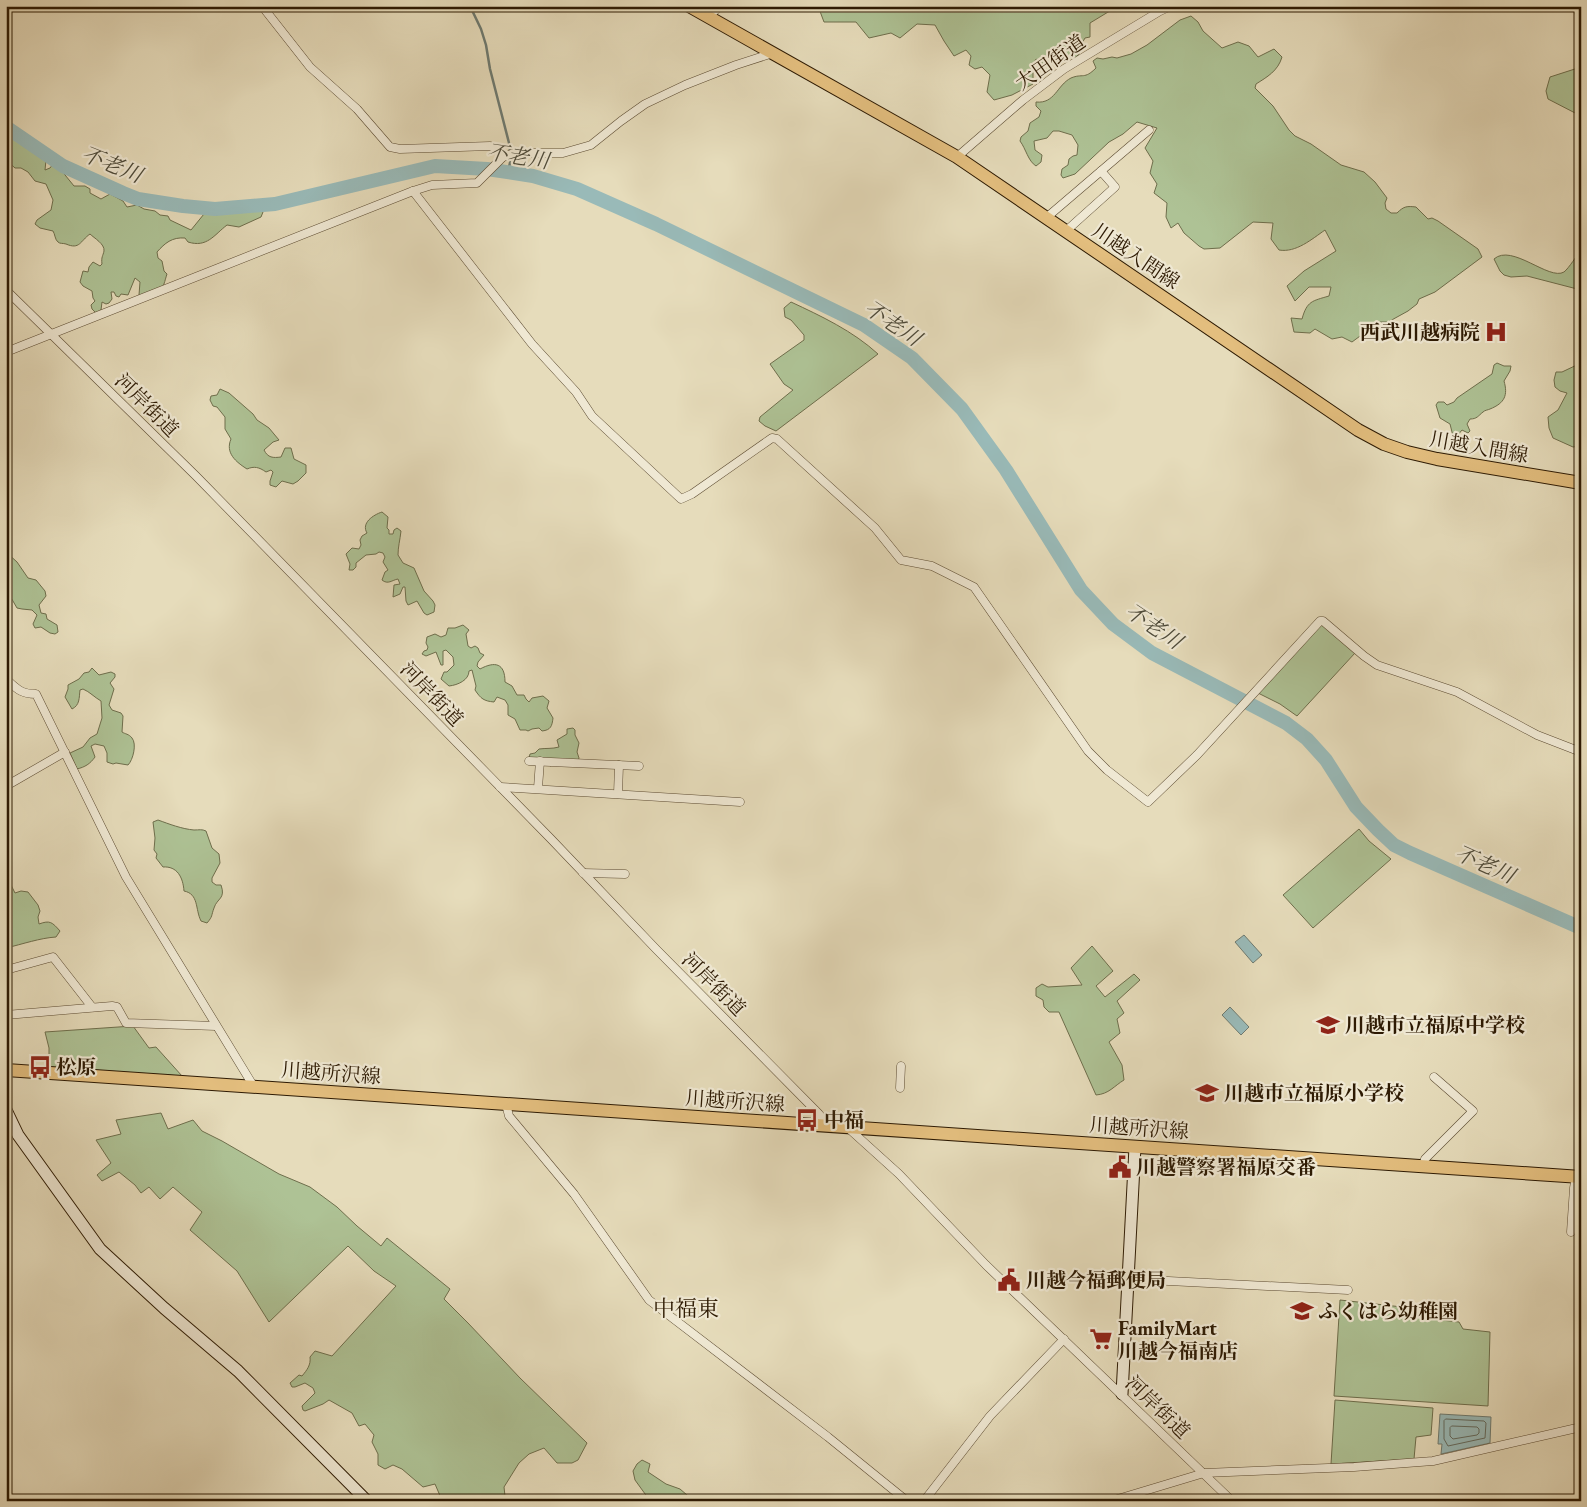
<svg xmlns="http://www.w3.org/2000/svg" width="1587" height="1507" viewBox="0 0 1587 1507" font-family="'EB Garamond','Noto Serif JP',serif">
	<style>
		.green { fill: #aec295; stroke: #6e6e4c }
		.water { fill: #99bab8; stroke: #6e7a70 }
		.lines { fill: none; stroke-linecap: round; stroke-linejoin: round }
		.shore { stroke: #636a5e; stroke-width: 1 }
		.stream { stroke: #6e7a70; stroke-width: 2.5 }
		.river { stroke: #99bab8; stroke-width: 14 }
		.street-casing { stroke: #5b4a31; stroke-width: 9 }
		.secondary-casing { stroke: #2d1a03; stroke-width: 13 }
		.primary-casing { stroke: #2d1a03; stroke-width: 14 }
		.street { stroke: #efe8d3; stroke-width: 8 }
		.secondary { stroke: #efe8d3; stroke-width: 11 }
		.primary { stroke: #e3be7e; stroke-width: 12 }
		.labels { text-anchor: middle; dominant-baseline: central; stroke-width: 4.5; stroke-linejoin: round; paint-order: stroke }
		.street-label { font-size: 20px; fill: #2d1a03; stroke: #efe8d3 }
		.poi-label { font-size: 20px; font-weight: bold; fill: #2d1a03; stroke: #efe8d3; text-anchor: start }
		.water-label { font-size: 21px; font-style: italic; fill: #4d4a39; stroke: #efe8d3 }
		.quarter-label { font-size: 22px; fill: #2d1a03; stroke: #efe8d3 }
	</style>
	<rect width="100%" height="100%" fill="#e6dcbb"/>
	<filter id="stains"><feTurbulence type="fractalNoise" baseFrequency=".004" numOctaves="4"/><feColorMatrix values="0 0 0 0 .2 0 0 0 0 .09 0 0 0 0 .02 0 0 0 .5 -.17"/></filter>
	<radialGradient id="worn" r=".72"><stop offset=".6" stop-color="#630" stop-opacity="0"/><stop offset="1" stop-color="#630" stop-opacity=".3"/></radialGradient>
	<g class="green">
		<polygon points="818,6 1118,6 1090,23 1090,37 1085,38 1081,45 1080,53 1075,58 1066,56 1045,65 1036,59 1033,65 1033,84 1012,95 994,100 987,92 990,75 982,67 975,69 969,65 971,56 966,50 954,56 944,41 935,25 917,24 900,38 891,33 869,38 856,22 824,22"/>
		<polygon points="1573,6 1581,6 1581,44 1580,31"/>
		<path d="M1191 16 1198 22 1203 31 1222 48 1238 42 1249 46 1258 57 1274 49 1282 57C1278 71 1267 77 1256 84L1255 88 1273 106 1289 130 1295 136 1311 144 1341 165 1364 172 1375 182 1387 198 1385 203 1386 209 1391 213H1397C1404 206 1407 206 1416 207L1428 219 1432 218 1438 221 1478 249 1482 257 1435 292 1419 299 1417 304 1408 311 1388 322H1379L1352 342 1342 337 1332 339 1315 329 1310 333 1294 332 1291 318 1302 319C1307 301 1312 301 1329 296L1331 287H1309L1295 301 1287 286 1304 271 1336 251 1325 230C1312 239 1296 253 1279 250L1271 239 1273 223 1253 222 1220 248 1204 249 1199 246 1184 233 1178 223 1171 228 1166 217 1167 203 1154 193 1157 184 1150 173 1153 161 1145 148 1157 128 1137 122 1123 134 1109 142 1075 174 1063 178 1061 175 1062 169 1068 165 1069 159 1073 156 1077 155 1078 145 1072 135 1059 131H1053L1047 138 1034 141 1035 150 1042 155 1041 162 1036 166C1028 161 1026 149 1020 141L1021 137 1028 131 1030 123 1039 117 1041 111 1036 106V102C1055 104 1057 85 1071 78 1083 73 1084 80 1096 68L1093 61 1097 58 1103 59 1112 57 1117 58 1131 54 1147 45 1180 20Z"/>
		<polygon points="1581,67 1581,113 1579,115 1548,99 1546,91 1550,77"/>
		<path d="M6 132C13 135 18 138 23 143 30 150 39 153 46 160L45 170 50 168 53 164 61 170 74 186H85L90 189V193L101 199 110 194 123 201 127 207 137 205 144 209 155 211 160 215 168 216 170 220 191 230 204 214 212 213 217 215 222 211 226 204 231 203 238 209H242L246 204H253L255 208 263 212 261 217 239 227 227 225C214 235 207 248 188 242L185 238C172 237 165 243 157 252L158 258 162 261 164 271 167 274C163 286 165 289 152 290L148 294 141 297 139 295 140 282 135 278 128 295 121 294 119 297 116 296 114 292H111L112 299 109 303 106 304 102 302 101 310 96 313 92 309 91 305 95 301 93 298 92 291 83 286 80 282 83 271 88 272 89 267 93 262 100 266 102 264C101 257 103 256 104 251 105 244 94 238 90 234 80 241 80 250 66 244 63 243 60 244 58 242 55 240 55 234 53 231L40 228 35 224 37 220 51 210 53 200 46 184 35 181 28 172 21 168H15L6 160Z"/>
		<path d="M1581 250V290L1527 276 1511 277 1504 275 1500 271 1494 259C1512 243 1549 281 1564 272 1569 268 1577 255 1581 250Z"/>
		<path d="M791 302C821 316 853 331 878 354L776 431 765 426 759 421 760 417 793 390 784 384 770 364 804 340V335L791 320 785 317 784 308Z"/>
		<path d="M1497 363 1504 366H1511L1510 371 1504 381C1508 395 1505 403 1490 409 1488 410 1485 410 1483 412 1478 416 1477 419 1470 419L1467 424 1470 431 1468 433 1462 430 1457 436H1453L1450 424 1440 418 1436 405 1438 402H1444L1447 405 1454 402 1457 398 1492 374 1494 365Z"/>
		<polygon points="1581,363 1581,446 1573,447 1553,438 1549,428 1548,417 1558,410 1567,393 1560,391 1555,387 1554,380 1556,372 1562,372"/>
		<path d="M220 389 229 393 253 414 257 420 269 428 279 440 273 442 264 450C268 458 273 458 281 457L285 448H291L294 459 306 465V473L298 481 293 484 282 481 276 487 270 485V481L273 472 271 470 266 472C259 467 254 466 247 469 236 462 225 453 231 439L225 429V417L217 407 213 406 210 400 211 396 217 395Z"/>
		<path d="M382 512 388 517 387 528 389 530V534H393L394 530 397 528 401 531C400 540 398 547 398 555L403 563 414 568 424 591 433 601 435 605 434 612 427 615 424 613 417 601 408 605 406 601 405 587H403L400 594 393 597 394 585 400 584 398 579C392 580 388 585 382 580L385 572 388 570 383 562 385 557 383 553 379 552 376 554 366 555 356 563V567L353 570H349L350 564 346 554 352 548 359 549 361 545 360 540 362 536 367 533C361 523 373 515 382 512Z"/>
		<polygon points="6,552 17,562 28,578 36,580 45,591 46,596 39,605 41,613 46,614 47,619 57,625 58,632 55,634 50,633 41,627 35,628 33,624 37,615 32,610 22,609 17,608 6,589"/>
		<path d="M463 625 469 630 466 634 468 646 471 648 475 646 478 648 480 653 484 655 478 662 477 666 480 669C495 661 505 663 505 682L512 686 517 695H524L526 699 529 702 532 698 543 696 549 701 547 708 553 718C552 726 551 730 542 731L539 728 532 729 528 731 526 730H520L515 719 508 715V705L505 700 497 697 494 702C484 701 481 699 475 690L476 686 472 670 469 671C469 680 458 685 449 686L441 679 444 672H447L454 665 453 657 446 650 443 651V665H441L436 652 426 656 422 654 424 651 427 650 428 647 426 643 427 637 435 634 441 637 446 635 448 628H455Z"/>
		<polygon points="1319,625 1323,625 1355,653 1297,716 1280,704 1258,693"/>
		<path d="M92 668 99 675 111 672 115 674V677L110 683 114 689 109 705 112 710 121 713 123 716 122 732C125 734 129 734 132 738 137 744 133 760 128 765L116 763 113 764 107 762V753L104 746 95 744 91 746 95 757C90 764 85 767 77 769L70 753 83 747 90 738 97 734 102 718 101 701C94 697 90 692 83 689L80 690C79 698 80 705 72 709L65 697 68 689V685L79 679 84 673 89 672Z"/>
		<path d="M573 728 575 730V735L579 743 577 752 579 758 578 761 555 764 550 766 548 764 529 758 530 754 535 753 539 749C546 748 552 749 559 747L557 740 567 734V729Z"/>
		<path d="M158 820C169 824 182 829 194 830 199 830 202 829 206 831L212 848 219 854 220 863 212 878V882L216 885H221C226 899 217 898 214 908 211 916 213 916 207 923L201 921C195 909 199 894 184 891 183 877 177 866 163 867L156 858 157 854 154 850 155 838 153 822Z"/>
		<polygon points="1359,829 1369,841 1391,859 1313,928 1283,895"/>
		<path d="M6 884 11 885 15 893 21 891 28 892 38 905 40 911 38 917 39 924C50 920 52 922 60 931L56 937C40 938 23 944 6 948Z"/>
		<path d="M1092 946 1113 971 1096 986 1105 997 1134 974 1140 980 1117 1001 1124 1013 1117 1019 1120 1033 1109 1042 1122 1065 1124 1080C1114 1086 1109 1094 1096 1095L1059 1012H1049L1044 1007 1043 1000 1036 996V988L1042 984 1048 987 1082 985 1071 968Z"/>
		<polygon points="133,1026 149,1048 156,1047 182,1076 49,1067 49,1048 45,1032"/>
		<path d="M161 1113 168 1129 193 1120 202 1131 222 1141 279 1174 310 1187 337 1207 357 1226 381 1246 387 1238 450 1289 444 1299 468 1323 520 1378 587 1443 578 1460 572 1463H557L544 1448 529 1454 519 1463 504 1487 505 1496 517 1501H440L441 1498 435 1484 423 1487 402 1469 393 1465 385 1469 378 1465V1454L372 1442 374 1435 365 1424 359 1426 352 1413 329 1400 323 1404 305 1411 303 1410 302 1406 315 1393 313 1388 305 1383 295 1387H292L290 1383 299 1375 302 1376C307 1370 311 1365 310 1357L315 1351 332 1356 396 1286 374 1271 348 1246 269 1322 237 1271 190 1230 202 1212 173 1187 160 1199 149 1187 141 1193 135 1185 119 1172 102 1181 97 1175 111 1163 96 1140 121 1134 116 1120Z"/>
		<polygon points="1340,1300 1411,1308 1415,1317 1459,1322 1463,1329 1490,1332 1488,1406 1334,1396"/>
		<polygon points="1335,1400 1433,1408 1431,1435 1416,1437 1414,1459 1331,1464"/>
		<polygon points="642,1460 650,1464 648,1472 666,1484 680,1489 694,1501 646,1501 648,1498 635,1480 633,1471 637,1464"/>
	</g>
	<g class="water">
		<polygon points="1244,935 1262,955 1253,963 1235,942"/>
		<polygon points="1230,1007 1249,1027 1241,1035 1222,1015"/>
		<polygon points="1440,1414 1491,1417 1490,1443 1441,1454 1442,1444 1438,1444"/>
	</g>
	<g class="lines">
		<g class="shore">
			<polygon points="1446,1419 1484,1421 1486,1423 1485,1438 1448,1446 1444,1439 1444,1421"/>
			<polygon points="1452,1426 1477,1427 1479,1429 1479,1433 1477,1435 1453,1439 1450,1436 1450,1428"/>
		</g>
		<polyline class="stream" points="470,6 481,29 486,45 490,69 509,143 511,158 508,172"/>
		<polyline class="river" points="6,127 63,166 123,193 138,199 183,206 215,209 275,204 435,166 487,169 533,176 577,189 656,224 864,325 912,358 962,409 1006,470 1081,590 1113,624 1152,653 1286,723 1307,739 1326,760 1356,807 1378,830 1394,845 1410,853 1581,928"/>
		<defs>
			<g id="street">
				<polyline points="262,6 310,67 357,109 390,147 400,149 490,146 500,150 503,157"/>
				<polyline points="708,17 720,6"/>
				<polyline points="957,157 1023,100 1064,69 1160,11 1171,6"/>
				<polyline points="413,191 532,344 576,392 592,416 681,499 692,494 772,438 777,439 875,528 901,560 932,566 974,587 1088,751 1107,770 1148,802 1197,755 1320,621 1323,621 1364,656 1377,665 1457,692 1537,735 1581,752"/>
				<polyline points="1046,218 1149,130"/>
				<polyline points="1066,231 1115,187 1101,171"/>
				<polyline points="6,290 196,476 551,839 656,949 819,1114 828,1125"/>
				<polyline points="6,352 413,191 432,185 477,183 503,157 514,153 563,153 591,145 621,121 645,104 685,85 736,65 773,53"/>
				<path d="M6 679C17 689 21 694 36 694L126 877 254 1087"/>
				<polyline points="529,761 639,766"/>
				<polyline points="6,786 65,752"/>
				<polyline points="500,787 740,802"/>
				<polyline points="538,788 540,761"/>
				<polyline points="618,794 619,765"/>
				<polyline points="583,873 625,874"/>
				<polyline points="6,970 53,957 92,1007"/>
				<polyline points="6,1015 112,1006 117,1007 126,1023 216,1026"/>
				<polyline points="900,1088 901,1066"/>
				<polyline points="506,1104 509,1116 574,1194 649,1300 828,1437 907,1501"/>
				<polyline points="847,1127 899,1174 986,1265 1232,1501"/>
				<polyline points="1423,1167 1425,1159 1473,1111 1434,1077"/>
				<polyline points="1571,1232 1574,1188 1575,1182 1579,1174"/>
				<polyline points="1129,1279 1348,1290"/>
				<polyline points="924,1501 990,1416 1064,1339"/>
				<polyline points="1111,1501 1204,1473 1354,1467 1433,1461 1581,1427"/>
			</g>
			<g id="secondary">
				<polyline points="6,1110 18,1135 100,1249 164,1308 238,1371 367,1501"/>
				<polyline points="1122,1394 1135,1147"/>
			</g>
			<g id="primary">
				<polyline points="689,6 957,157 1358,430 1384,444 1407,452 1437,459 1581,483"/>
				<polyline points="6,1070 1581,1177"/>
			</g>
		</defs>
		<use href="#street" class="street-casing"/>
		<use href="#secondary" class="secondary-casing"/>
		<use href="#primary" class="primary-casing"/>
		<use href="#street" class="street"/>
		<use href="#secondary" class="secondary"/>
		<use href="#primary" class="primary"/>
	</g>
	<defs>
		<symbol id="hospital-bare" viewBox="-9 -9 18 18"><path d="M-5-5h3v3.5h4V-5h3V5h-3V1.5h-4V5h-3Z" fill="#8f2418" stroke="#efe8d3" stroke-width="2.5" paint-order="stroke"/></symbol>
		<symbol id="school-bare" viewBox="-9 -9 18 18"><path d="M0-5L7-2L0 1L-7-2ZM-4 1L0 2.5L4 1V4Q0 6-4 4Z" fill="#8f2418" stroke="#efe8d3" stroke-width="2.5" paint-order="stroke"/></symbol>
		<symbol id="bus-bare" viewBox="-9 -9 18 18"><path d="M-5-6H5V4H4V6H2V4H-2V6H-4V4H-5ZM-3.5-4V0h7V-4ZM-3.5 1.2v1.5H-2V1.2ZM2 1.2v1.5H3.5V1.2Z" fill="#8f2418" stroke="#efe8d3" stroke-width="2.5" paint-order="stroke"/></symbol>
		<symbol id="civic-bare" viewBox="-9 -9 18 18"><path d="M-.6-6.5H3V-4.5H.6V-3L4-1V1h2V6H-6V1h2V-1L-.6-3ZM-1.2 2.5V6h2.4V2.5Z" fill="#8f2418" stroke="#efe8d3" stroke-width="2.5" paint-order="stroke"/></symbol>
		<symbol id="supermarket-bare" viewBox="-9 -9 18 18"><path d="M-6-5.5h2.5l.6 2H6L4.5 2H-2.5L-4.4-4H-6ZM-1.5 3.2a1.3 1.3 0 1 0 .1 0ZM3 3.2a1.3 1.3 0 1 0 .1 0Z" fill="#8f2418" stroke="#efe8d3" stroke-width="2.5" paint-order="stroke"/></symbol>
	</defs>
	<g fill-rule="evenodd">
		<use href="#hospital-bare" x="1480" y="316" width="32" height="32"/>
		<use href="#school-bare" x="1312" y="1009" width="32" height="32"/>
		<use href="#bus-bare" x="24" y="1051" width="32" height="32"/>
		<use href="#school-bare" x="1191" y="1077" width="32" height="32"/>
		<use href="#bus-bare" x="791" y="1104" width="32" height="32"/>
		<use href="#civic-bare" x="1104" y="1151" width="32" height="32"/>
		<use href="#civic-bare" x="993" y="1264" width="32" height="32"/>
		<use href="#school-bare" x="1286" y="1295" width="32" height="32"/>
		<use href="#supermarket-bare" x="1085" y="1323" width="32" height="32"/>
	</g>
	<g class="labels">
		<g class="street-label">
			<text transform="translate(1050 62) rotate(-35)">大田街道</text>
			<text transform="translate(1136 256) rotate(34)">川越入間線</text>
			<text transform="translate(147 405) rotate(45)">河岸街道</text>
			<text transform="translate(1479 447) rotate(10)">川越入間線</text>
			<text transform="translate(432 694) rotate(46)">河岸街道</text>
			<text transform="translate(714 984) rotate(45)">河岸街道</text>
			<text transform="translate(331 1073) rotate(4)">川越所沢線</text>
			<text transform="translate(735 1101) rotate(4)">川越所沢線</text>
			<text transform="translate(1139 1128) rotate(4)">川越所沢線</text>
			<text transform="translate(1158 1407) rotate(44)">河岸街道</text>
		</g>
		<g class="poi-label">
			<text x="1480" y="332" text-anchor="end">西武川越病院</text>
			<text x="1345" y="1025">川越市立福原中学校</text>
			<text x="56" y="1067">松原</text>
			<text x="1224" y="1093">川越市立福原小学校</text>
			<text x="824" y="1120">中福</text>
			<text x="1136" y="1167">川越警察署福原交番</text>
			<text x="1026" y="1280">川越今福郵便局</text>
			<text x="1318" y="1311">ふくはら幼稚園</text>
			<text x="1118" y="1328">FamilyMart<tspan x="1118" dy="23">川越今福南店</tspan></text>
		</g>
		<g class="water-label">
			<text transform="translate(518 156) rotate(9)">不老川</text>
			<text transform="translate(112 164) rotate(22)">不老川</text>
			<text transform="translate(893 323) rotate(34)">不老川</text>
			<text transform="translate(1154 626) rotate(34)">不老川</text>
			<text transform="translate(1485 864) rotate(24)">不老川</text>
		</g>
		<g class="quarter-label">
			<text x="686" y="1308">中福東</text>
		</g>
	</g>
	<rect width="1587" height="1507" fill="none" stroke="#e6dcbb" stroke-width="25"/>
	<rect x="8" y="8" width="1572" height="1492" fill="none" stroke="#2d1a03" stroke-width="2.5"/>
	<rect x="12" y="12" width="1562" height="1482" fill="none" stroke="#2d1a03"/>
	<rect width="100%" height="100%" filter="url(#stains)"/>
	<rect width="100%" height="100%" fill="url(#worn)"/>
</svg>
